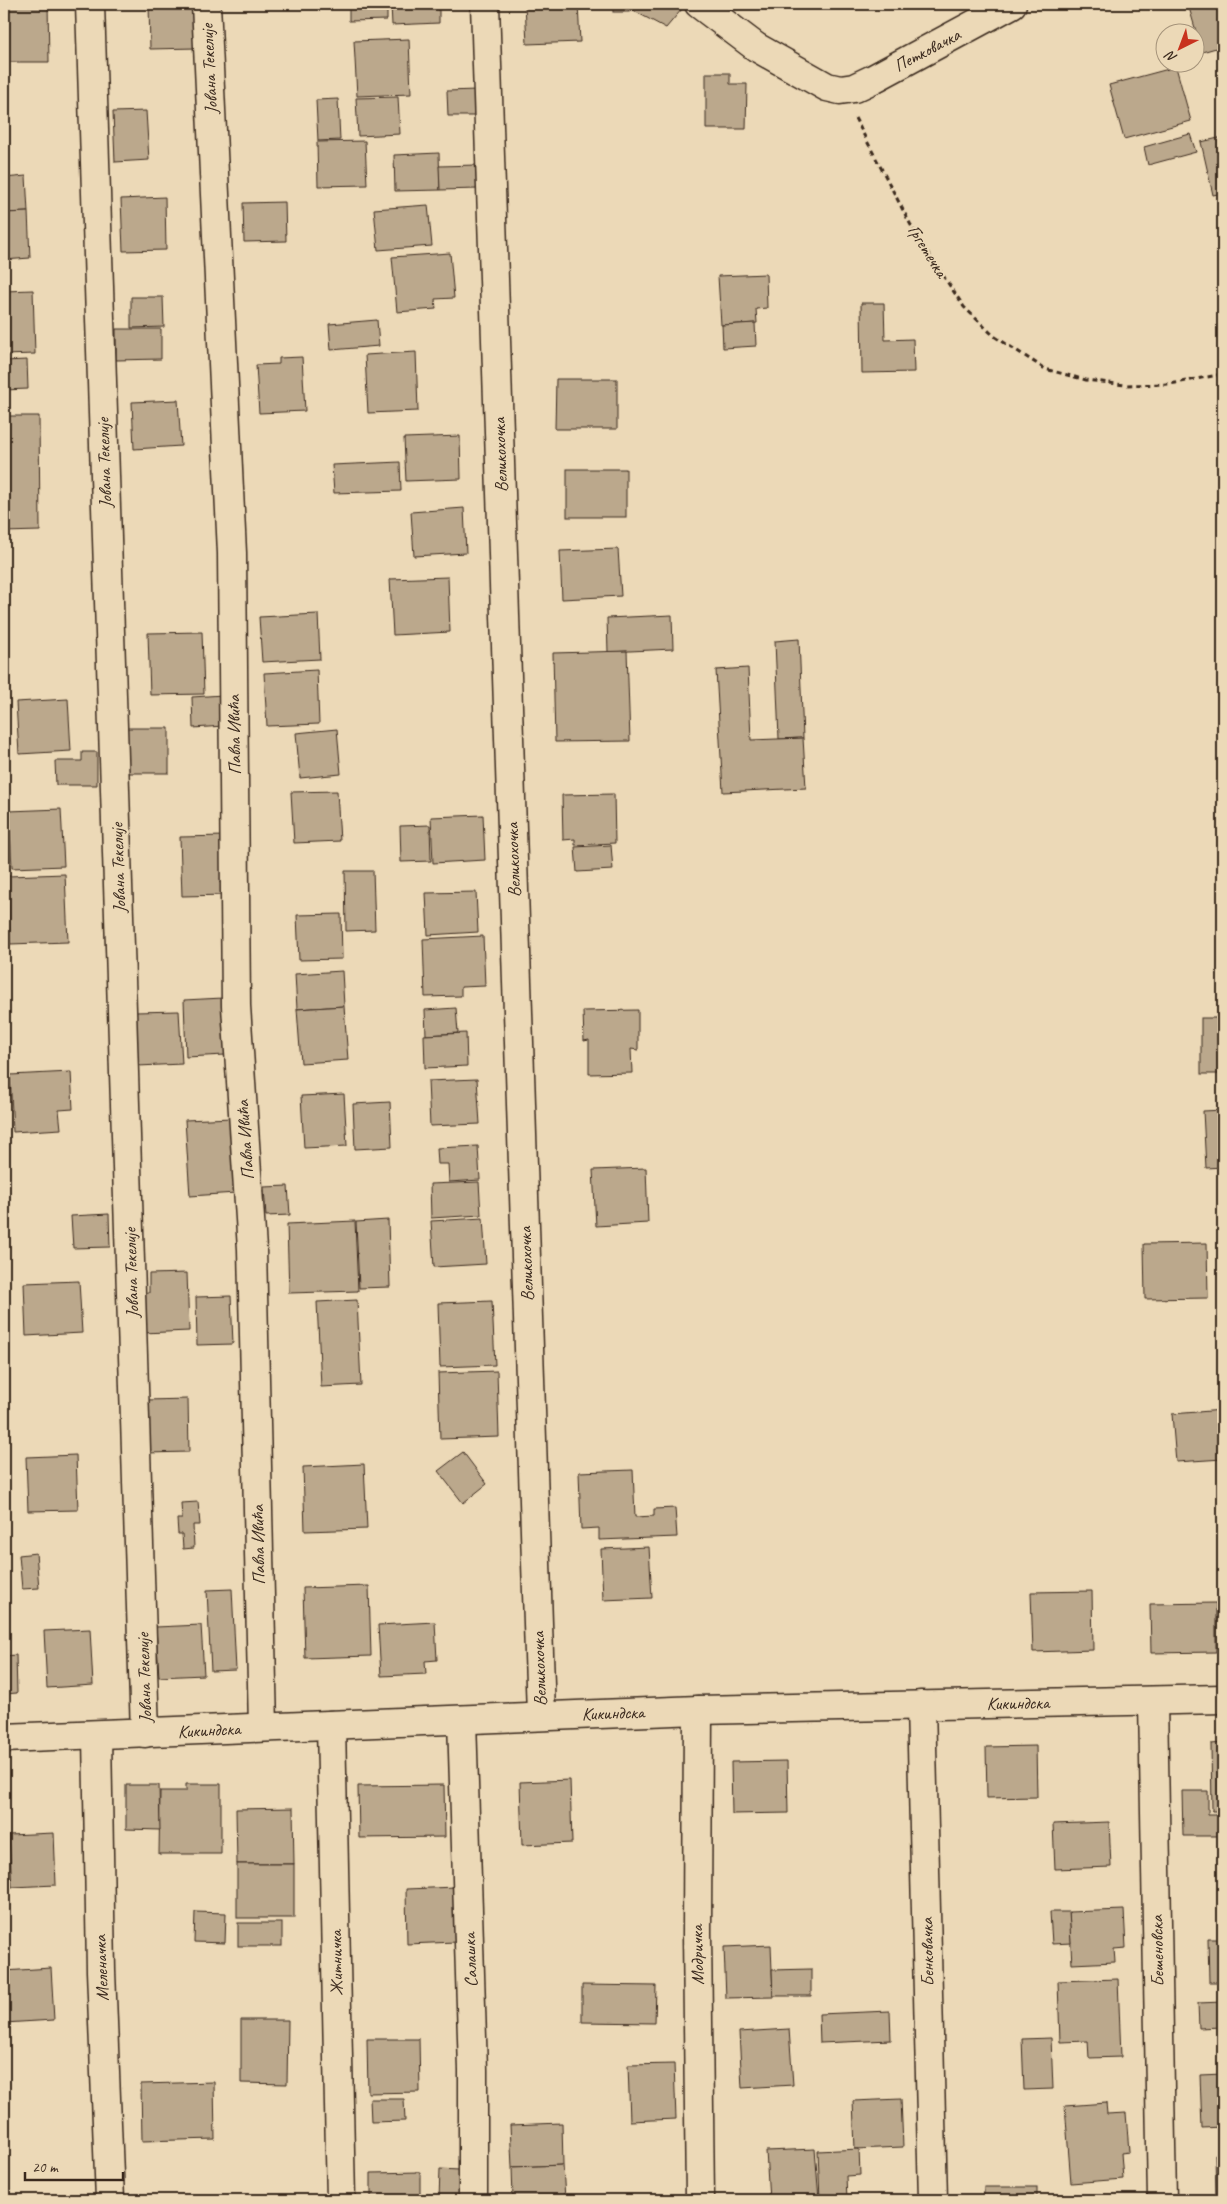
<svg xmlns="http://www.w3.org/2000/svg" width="1227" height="2204" viewBox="0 0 1227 2204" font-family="Caveat,sans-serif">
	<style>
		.building { fill: #bba88c; stroke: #3b2a1e }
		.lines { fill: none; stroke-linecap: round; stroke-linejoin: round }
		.street-casing { stroke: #3b2a1e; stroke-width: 31 }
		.path { stroke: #3b2a1e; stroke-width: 3; stroke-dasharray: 5 4; stroke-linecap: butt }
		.street { stroke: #ecd9b7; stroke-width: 28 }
		.labels { text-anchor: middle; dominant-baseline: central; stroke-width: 4.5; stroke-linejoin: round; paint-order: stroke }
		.street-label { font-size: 18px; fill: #3b2a1e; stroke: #ecd9b7 }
	</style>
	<rect width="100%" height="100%" fill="#ecd9b7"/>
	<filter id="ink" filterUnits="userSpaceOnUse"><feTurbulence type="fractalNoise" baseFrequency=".02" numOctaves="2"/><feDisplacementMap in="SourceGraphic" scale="10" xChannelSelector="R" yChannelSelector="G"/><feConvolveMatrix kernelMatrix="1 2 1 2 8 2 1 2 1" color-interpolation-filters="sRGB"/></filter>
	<g filter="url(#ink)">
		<g class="building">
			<polygon points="7,4 48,4 49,62 8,62"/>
			<polygon points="149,4 195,4 196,48 150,49"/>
			<polygon points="349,4 387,4 387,20 349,21"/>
			<polygon points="391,4 439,4 439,23 392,25"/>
			<polygon points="525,4 578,4 580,42 527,44"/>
			<rect x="613" y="4" width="16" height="8"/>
			<polygon points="633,4 675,4 682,9 666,28 634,11"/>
			<polygon points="1188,4 1223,4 1223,46 1202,52"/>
			<polygon points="409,39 411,94 357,96 354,41"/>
			<polygon points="1176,67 1191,121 1124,139 1109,85"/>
			<polygon points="706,73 730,73 730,84 747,84 746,129 706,129"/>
			<polygon points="476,90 476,116 448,116 447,91"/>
			<polygon points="398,97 400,134 358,136 356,98"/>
			<polygon points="338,99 340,140 318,141 316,100"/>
			<polygon points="146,111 149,160 115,162 113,112"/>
			<polygon points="1190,134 1196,152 1148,165 1144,147"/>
			<polygon points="1223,137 1223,193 1213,195 1201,142"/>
			<polygon points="365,141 367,185 318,186 317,142"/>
			<polygon points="439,153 440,190 395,191 394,155"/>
			<polygon points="477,165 478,189 440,190 439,166"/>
			<polygon points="26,176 28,212 4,213 4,178"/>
			<polygon points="165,197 166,250 123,251 121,199"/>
			<polygon points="285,202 286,241 244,242 243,203"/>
			<polygon points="428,205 432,246 378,250 374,209"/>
			<polygon points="28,212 30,258 4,260 4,213"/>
			<polygon points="450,253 454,298 435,299 436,309 397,312 392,257"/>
			<polygon points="766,274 767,308 756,309 757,323 721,325 718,276"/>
			<polygon points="33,290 35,354 4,355 4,291"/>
			<polygon points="131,297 163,297 164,327 131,328"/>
			<polygon points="861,303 884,303 885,340 913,339 914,372 862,373"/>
			<polygon points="377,320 379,346 331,350 329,324"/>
			<polygon points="755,323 756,346 723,348 722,325"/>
			<polygon points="116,329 161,329 161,359 116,360"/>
			<polygon points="416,352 418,411 368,413 365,355"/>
			<polygon points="302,357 305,411 259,413 256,365 279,364 279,358"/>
			<polygon points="27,360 28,389 4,390 4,361"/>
			<polygon points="556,379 617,379 617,429 555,429"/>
			<polygon points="178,400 181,446 134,449 132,402"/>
			<polygon points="4,416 39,416 40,531 4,532"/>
			<polygon points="460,436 461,479 406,481 404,438"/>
			<polygon points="400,462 401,491 334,493 332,465"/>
			<rect x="567" y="469" width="59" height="48"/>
			<polygon points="464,508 466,553 414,556 411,512"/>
			<polygon points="618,549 621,596 562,599 560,551"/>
			<polygon points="448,577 450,632 393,635 390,579"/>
			<polygon points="318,614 320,659 262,662 259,617"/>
			<polygon points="672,615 673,649 608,652 607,618"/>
			<polygon points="202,632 204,694 150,695 148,633"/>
			<polygon points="799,639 803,738 779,739 775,641"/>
			<polygon points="627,651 630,741 555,742 553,653"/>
			<polygon points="748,668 751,740 803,738 806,788 723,792 716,670"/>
			<polygon points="317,670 319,724 267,726 264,673"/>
			<polygon points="223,695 224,726 193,728 192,697"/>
			<polygon points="68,699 71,751 19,754 16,702"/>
			<polygon points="125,728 169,728 169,773 126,773"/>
			<polygon points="337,729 341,774 300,778 296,733"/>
			<polygon points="82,752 97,752 97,785 56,785 55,761 82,761"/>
			<polygon points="337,791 340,841 294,843 291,792"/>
			<polygon points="614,794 615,843 575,845 575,839 563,840 562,795"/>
			<polygon points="61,809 64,866 12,868 9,811"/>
			<polygon points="483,815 485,860 433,863 431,817"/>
			<polygon points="430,825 431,861 401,862 400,826"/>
			<polygon points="225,836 227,895 182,896 180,837"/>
			<polygon points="611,845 613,870 577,872 575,847"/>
			<polygon points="345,871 373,871 375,930 346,931"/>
			<polygon points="65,874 68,942 10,944 8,876"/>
			<polygon points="476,892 478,932 428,935 426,893"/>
			<polygon points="341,914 342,959 299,960 297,915"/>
			<polygon points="483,936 485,986 461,987 461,996 425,997 423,939"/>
			<polygon points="342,971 344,1006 297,1009 295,974"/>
			<polygon points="223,998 225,1055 186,1057 184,1000"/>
			<polygon points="344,1006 348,1060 301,1063 297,1009"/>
			<polygon points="456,1008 458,1033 426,1035 425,1010"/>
			<polygon points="638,1010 638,1050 631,1049 632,1073 589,1074 589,1040 584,1041 583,1011"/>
			<polygon points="179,1011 182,1064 138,1066 135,1012"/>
			<rect x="1201" y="1018" width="22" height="56"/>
			<polygon points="466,1033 467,1066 425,1068 424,1035"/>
			<polygon points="71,1072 73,1109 59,1110 61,1129 13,1132 10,1075"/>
			<polygon points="477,1079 480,1124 430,1126 428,1081"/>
			<polygon points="344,1094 347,1146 304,1148 301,1096"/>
			<polygon points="390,1102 392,1147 355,1149 353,1104"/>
			<polygon points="1223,1110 1223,1167 1206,1168 1203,1111"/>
			<polygon points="232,1118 236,1193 190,1196 185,1120"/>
			<polygon points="478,1146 480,1180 449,1182 448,1164 438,1164 437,1148"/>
			<polygon points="646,1168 648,1223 596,1226 593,1170"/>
			<polygon points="479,1182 481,1215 431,1218 430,1184"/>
			<polygon points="288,1186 290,1215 266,1216 264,1187"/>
			<polygon points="1219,1193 1223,1193 1223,1232 1220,1232"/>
			<polygon points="109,1214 110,1247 73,1248 71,1216"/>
			<polygon points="483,1218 486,1264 434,1267 431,1221"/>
			<polygon points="388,1220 390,1287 359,1288 356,1222"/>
			<polygon points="355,1221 358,1291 289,1293 287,1224"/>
			<polygon points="1207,1243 1208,1298 1145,1299 1144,1244"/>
			<polygon points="187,1273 189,1331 143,1333 142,1293 149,1293 149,1274"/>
			<polygon points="79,1281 82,1333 26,1336 24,1283"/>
			<polygon points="231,1296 233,1344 197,1345 196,1297"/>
			<polygon points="357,1300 361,1385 321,1387 317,1302"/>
			<polygon points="492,1301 495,1365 440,1367 438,1303"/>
			<polygon points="497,1371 499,1437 440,1439 438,1373"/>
			<polygon points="188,1399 189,1452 147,1453 146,1400"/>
			<polygon points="1223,1410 1223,1459 1176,1462 1172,1414"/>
			<polygon points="463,1452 487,1484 463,1503 438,1471"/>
			<polygon points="76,1455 78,1510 28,1511 26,1457"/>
			<polygon points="364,1464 367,1529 305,1531 303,1467"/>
			<polygon points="633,1470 635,1517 654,1516 654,1509 675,1508 677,1537 599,1540 599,1528 581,1529 579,1472"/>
			<polygon points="198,1502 200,1525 193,1525 194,1548 183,1549 182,1534 178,1534 177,1519 182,1519 181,1503"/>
			<polygon points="649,1547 652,1598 603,1600 601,1549"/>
			<polygon points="36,1553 39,1588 22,1589 19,1555"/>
			<polygon points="369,1586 371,1656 305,1658 303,1588"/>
			<polygon points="232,1589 236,1670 211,1671 207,1590"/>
			<polygon points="1092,1591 1093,1650 1033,1652 1031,1592"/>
			<polygon points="1216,1603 1216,1652 1151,1653 1150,1604"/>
			<polygon points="435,1622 437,1660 425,1661 426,1674 381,1676 378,1625"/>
			<polygon points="201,1625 204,1675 159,1677 156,1627"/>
			<polygon points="90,1629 93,1685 47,1688 44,1631"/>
			<polygon points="16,1655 17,1693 4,1694 4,1656"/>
			<polygon points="1223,1743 1223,1811 1212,1811 1211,1744"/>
			<polygon points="1036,1746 1037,1797 987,1798 986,1747"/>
			<polygon points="787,1761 788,1813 732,1814 731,1762"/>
			<polygon points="570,1780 572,1843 522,1845 520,1782"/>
			<polygon points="186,1784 221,1784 221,1854 159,1854 160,1791 186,1791"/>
			<polygon points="126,1785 159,1785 160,1830 126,1829"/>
			<polygon points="444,1785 445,1837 359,1838 358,1786"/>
			<polygon points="1182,1791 1208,1791 1208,1815 1219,1815 1219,1836 1183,1836"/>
			<polygon points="293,1808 294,1864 237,1864 236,1809"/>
			<polygon points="1109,1822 1111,1867 1055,1869 1053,1824"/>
			<polygon points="1221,1828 1223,1828 1223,1899"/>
			<polygon points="54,1833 56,1885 12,1887 9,1835"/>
			<rect x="237" y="1864" width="57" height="54"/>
			<polygon points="455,1887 456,1942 407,1944 406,1889"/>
			<polygon points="1124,1910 1126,1948 1114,1949 1115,1962 1072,1964 1069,1912"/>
			<polygon points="195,1912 226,1913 225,1943 194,1942"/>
			<polygon points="1050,1912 1069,1912 1071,1943 1052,1944"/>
			<rect x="238" y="1923" width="44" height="23"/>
			<polygon points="1208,1939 1223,1939 1223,1982 1209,1982"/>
			<polygon points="771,1945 773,1997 726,1998 724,1947"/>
			<polygon points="51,1968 54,2020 4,2023 4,1971"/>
			<polygon points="811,1969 811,1996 773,1996 772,1970"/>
			<polygon points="1118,1979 1121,2057 1089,2058 1088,2041 1060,2042 1058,1981"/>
			<polygon points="582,1985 656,1986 655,2023 582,2022"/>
			<polygon points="1223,2002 1223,2027 1199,2028 1198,2003"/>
			<polygon points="890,2011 891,2040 820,2043 819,2014"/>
			<polygon points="241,2020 288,2020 287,2084 241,2083"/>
			<polygon points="789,2029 793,2085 742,2088 739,2032"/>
			<polygon points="1051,2038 1053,2089 1024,2090 1022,2039"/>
			<polygon points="367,2039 419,2039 420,2092 368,2093"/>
			<polygon points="674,2064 676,2119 630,2121 628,2065"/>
			<polygon points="1223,2074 1223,2127 1202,2128 1200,2075"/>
			<polygon points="214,2082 215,2139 142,2141 141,2084"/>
			<polygon points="370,2099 404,2099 405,2121 371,2122"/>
			<polygon points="901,2099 903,2147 855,2149 853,2101"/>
			<polygon points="1106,2103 1107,2114 1126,2113 1129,2152 1121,2153 1123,2179 1071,2183 1065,2106"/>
			<polygon points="562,2123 563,2165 512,2167 510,2125"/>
			<polygon points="815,2149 819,2200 769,2200 766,2151"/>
			<polygon points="859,2149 860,2175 846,2176 847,2200 820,2200 818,2151"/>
			<polygon points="1215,2155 1223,2155 1223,2200 1216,2200"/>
			<polygon points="563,2165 565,2200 513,2200 512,2167"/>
			<polygon points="440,2169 459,2170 459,2200 439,2200"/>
			<polygon points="420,2172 420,2200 371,2200 371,2173"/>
			<rect x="984" y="2187" width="53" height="13"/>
			<polygon points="896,2197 896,2200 851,2200 851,2199"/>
		</g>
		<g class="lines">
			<defs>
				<g id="street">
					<polyline points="90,4 145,1733"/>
					<polyline points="206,4 232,553 236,1006 252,1249 263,1727"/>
					<polyline points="485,4 541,1715"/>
					<polyline points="699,4 756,47 827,87 840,90 854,88 873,79 1012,4"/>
					<polyline points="1153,1701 1162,2200"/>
					<polyline points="921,1705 933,2200"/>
					<polyline points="698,1710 697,1933 700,2200"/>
					<polyline points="462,1720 473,2070 473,2200"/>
					<polyline points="331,1725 341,2200"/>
					<polyline points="97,1735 101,1971 110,2200"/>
					<polyline points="4,1738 698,1710 1223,1699"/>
				</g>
			</defs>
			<use href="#street" class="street-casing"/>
			<polyline class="path" points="855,118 916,235 964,307 994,336 1045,369 1086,380 1125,385 1170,384 1223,374"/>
			<use href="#street" class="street"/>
		</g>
	</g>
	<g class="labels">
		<g class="street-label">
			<text transform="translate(927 50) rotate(-28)">Петковачка</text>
			<text transform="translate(209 69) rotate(-93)">Јована Текелије</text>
			<text transform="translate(928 251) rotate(58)">Гргетечка</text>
			<text transform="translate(500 455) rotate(-92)">Великохочка</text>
			<text transform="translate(104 463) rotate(-92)">Јована Текелије</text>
			<text transform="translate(234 735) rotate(-91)">Павла Ивића</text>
			<text transform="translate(513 860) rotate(-92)">Великохочка</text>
			<text transform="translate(118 868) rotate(-92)">Јована Текелије</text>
			<text transform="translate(245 1140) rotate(-94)">Павла Ивића</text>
			<text transform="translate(526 1264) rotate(-92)">Великохочка</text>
			<text transform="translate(131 1273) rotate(-92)">Јована Текелије</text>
			<text transform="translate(258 1545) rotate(-91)">Павла Ивића</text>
			<text transform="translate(539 1669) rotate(-92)">Великохочка</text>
			<text transform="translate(144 1678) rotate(-92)">Јована Текелије</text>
			<text transform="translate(1018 1703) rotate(-1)">Кикиндска</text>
			<text transform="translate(613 1713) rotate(-2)">Кикиндска</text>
			<text transform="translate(209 1730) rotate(-3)">Кикиндска</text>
			<text transform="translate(1157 1951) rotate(-91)">Бешеновска</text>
			<text transform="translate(927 1952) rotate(-91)">Бенковачка</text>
			<text transform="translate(697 1955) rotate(-91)">Модричка</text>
			<text transform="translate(470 1960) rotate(-92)">Салашка</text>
			<text transform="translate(336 1963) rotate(-91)">Житничка</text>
			<text transform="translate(101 1968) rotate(-92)">Меленачка</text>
		</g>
	</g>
	<rect width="1227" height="2204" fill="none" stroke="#ecd9b7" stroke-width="20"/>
	<rect x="10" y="10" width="1207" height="2184" fill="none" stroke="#3b2a1e" stroke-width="2" filter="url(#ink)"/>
	<g transform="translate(1180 48) rotate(222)"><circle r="24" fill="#ecd9b7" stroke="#a5937a"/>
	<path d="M0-4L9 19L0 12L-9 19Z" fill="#c8321e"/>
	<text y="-8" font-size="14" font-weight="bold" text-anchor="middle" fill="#3b2a1e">N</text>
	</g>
	<path d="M25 2172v8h98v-8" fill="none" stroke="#3b2a1e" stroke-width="2.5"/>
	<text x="32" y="2172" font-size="15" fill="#3b2a1e" stroke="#ecd9b7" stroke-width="4" paint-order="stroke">20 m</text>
</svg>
